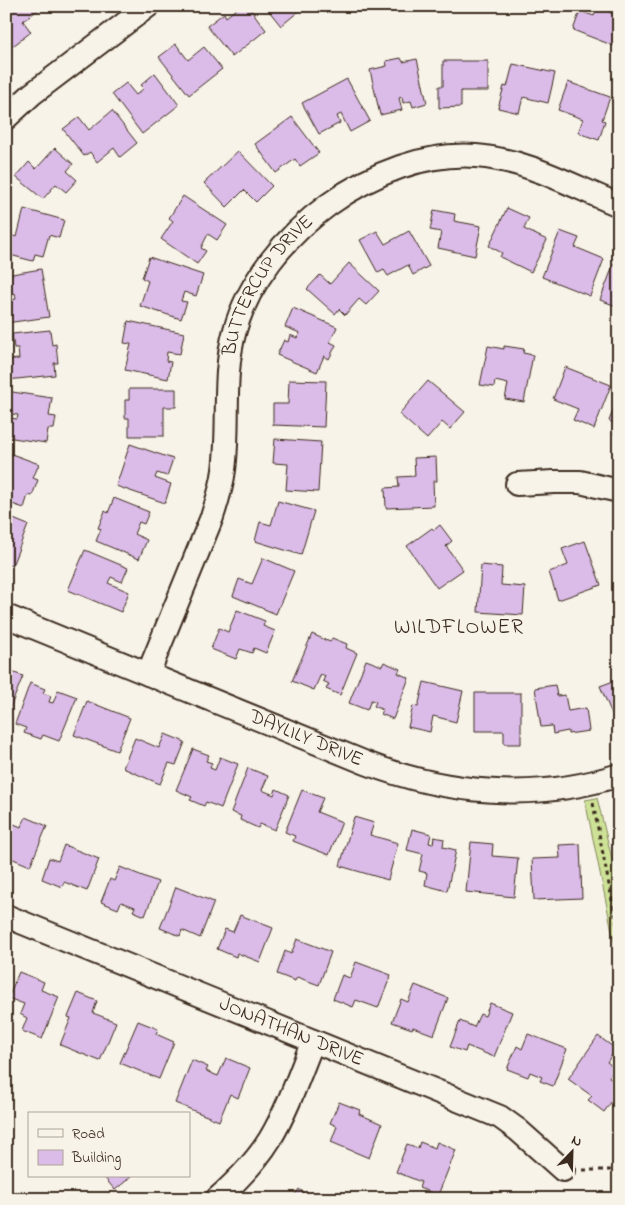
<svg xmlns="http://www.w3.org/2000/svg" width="625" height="1205" viewBox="0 0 625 1205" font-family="'Indie Flower',sans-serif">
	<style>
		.green { fill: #cde297; stroke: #84865a }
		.building { fill: #dbbbe8; stroke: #3b2a1e }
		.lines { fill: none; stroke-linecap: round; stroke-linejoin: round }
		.street-casing { stroke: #3b2a1e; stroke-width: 26 }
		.path { stroke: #3b2a1e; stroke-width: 3; stroke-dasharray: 4 4; stroke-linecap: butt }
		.street { stroke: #f7f3e8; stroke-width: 22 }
		.labels { text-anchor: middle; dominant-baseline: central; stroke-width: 5; stroke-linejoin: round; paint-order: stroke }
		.street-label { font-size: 20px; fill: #3b2a1e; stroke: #f7f3e8 }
		.neighbourhood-label { font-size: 21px; letter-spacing: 1px; fill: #3b2a1e; stroke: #f7f3e8 }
	</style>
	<rect width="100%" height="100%" fill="#f7f3e8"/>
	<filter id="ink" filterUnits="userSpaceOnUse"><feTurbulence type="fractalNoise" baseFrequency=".02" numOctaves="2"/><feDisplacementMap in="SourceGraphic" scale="10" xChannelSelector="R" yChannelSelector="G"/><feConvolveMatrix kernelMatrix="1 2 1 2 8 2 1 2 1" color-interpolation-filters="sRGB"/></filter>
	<g filter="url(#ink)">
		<polygon class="green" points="597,798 619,887 619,965 585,800"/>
		<g class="building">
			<polygon points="6,6 37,6 39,9 23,21 31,32 13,46 6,38"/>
			<polygon points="240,6 248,6 266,30 232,57 207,26 224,13 226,17"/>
			<polygon points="265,6 305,6 281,26"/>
			<polygon points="617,6 619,6 619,36 614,46 573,30 580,11 594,16 597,7 614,14"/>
			<polygon points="176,44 188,60 204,47 222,69 189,95 159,57"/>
			<polygon points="401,58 403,62 417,59 427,103 413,107 411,101 403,103 402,97 399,98 402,110 380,115 370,70 387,66 386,61"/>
			<polygon points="443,61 488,61 488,91 461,91 461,107 439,108 439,86 443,86"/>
			<polygon points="513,64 555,73 548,103 523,97 519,113 498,108 504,86 507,87"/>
			<polygon points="155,73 179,105 142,134 112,94 126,83 136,95 144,88 141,85"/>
			<polygon points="347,79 370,121 350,132 341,114 337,116 340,123 319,134 302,103"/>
			<polygon points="568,82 610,97 602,120 605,121 599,140 578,133 583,119 558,110"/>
			<polygon points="112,111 137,143 120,157 114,148 97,162 90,152 84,156 63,129 79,117 89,130"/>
			<polygon points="292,117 319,153 300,166 295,159 276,173 255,144"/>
			<polygon points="55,148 73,164 67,171 77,180 66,192 56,184 43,199 16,177 29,162 36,169"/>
			<polygon points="238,151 272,186 256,202 244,190 227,207 204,183"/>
			<polygon points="183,196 227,225 217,240 208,234 201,248 206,251 197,264 161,239 173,221 169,218"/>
			<polygon points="507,208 529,218 524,229 547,240 531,272 500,257 502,253 489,246"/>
			<polygon points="24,209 64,220 59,238 49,235 43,256 35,254 33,261 6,254 6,234 17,237"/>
			<polygon points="434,210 455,214 454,221 481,226 475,256 438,248 441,232 430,230"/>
			<polygon points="377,231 385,244 409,231 429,266 413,275 408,265 388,276 384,270 378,273 360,240"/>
			<polygon points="560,231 579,238 575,247 604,259 590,296 542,277"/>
			<polygon points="618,253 619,254 619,307 600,300"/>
			<polygon points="149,257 203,275 196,296 184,292 181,301 187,302 181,319 140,306 148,281 142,278"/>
			<polygon points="349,263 379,291 366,305 359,299 345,315 339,309 335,314 307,289 320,275 330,284"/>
			<polygon points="41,269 49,317 6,323 6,301 16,299 15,293 9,294 6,275"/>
			<polygon points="293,308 337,327 330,342 336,345 329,359 324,356 317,372 277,355 284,340 288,342 290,335 297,338 300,333 285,327"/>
			<polygon points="128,321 184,333 180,354 167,352 166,361 171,362 168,379 125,370 131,344 124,343"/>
			<polygon points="50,330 52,345 56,344 58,363 54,363 55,375 7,380 6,360 19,359 18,348 14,348 12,334"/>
			<polygon points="488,346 504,349 504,346 524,349 523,353 533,355 524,402 505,399 508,384 495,381 494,387 480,385"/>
			<polygon points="565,367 611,385 594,429 573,420 578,409 553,399"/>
			<polygon points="289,380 326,381 324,427 273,425 273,404 288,404"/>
			<polygon points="428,381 465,412 450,429 442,422 427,439 399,414"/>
			<polygon points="129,389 176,389 176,407 164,407 164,436 129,436 129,418 125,418 125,400 129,400"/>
			<polygon points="6,391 52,398 49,416 56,417 54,429 48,429 46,443 6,437 6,424 9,424 10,418 17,419 18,415 6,413"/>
			<polygon points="619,395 619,435 614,434 618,425 609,421"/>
			<polygon points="275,439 321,442 318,492 286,490 288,464 273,463"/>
			<polygon points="130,444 173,459 167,476 157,473 155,478 171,484 165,503 116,486"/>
			<polygon points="6,452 39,464 33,478 38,480 32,496 28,495 24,508 6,502"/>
			<polygon points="436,457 437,481 433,481 434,506 386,508 385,488 399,487 398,477 415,476 414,458"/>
			<polygon points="114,498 149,512 144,524 139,522 134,534 147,540 139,559 96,541 101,529 98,528 105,511 108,513"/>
			<polygon points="278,501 314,511 301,555 255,541 260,522 271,525"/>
			<polygon points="6,516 28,525 12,566 6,564"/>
			<polygon points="440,525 452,541 446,546 463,570 437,588 407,546 432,528 434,530"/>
			<polygon points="585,541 601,585 558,600 549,572 568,565 562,549"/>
			<polygon points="85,550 128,568 122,582 111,577 108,583 129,592 121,612 68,590"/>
			<polygon points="263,558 294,571 276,614 233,596 239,579 252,584"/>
			<polygon points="481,565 502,567 501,585 525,587 523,615 478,612"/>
			<polygon points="237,610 265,621 263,626 275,631 266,653 254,648 252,653 240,649 236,659 211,649 219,628 228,632"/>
			<polygon points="312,634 330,642 332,638 347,644 346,648 357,653 340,695 326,689 329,684 323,681 325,676 321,674 314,690 292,681"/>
			<polygon points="366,660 382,666 384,662 400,669 398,673 409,678 393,719 381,714 383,710 374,706 376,702 371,700 367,710 349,703"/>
			<polygon points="6,670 23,676 6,718"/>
			<polygon points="619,679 619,711 612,714 600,686"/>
			<polygon points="424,682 463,691 456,722 433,716 430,732 408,727 413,706 418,707"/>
			<polygon points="30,683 45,689 43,693 51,696 49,702 53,703 58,690 77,697 59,741 43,735 41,739 24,733 26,728 15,724"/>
			<polygon points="555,685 557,696 565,695 568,711 586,708 589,731 568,734 568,731 553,734 552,726 541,727 535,688"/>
			<polygon points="475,693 521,693 521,744 504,744 504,731 475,731"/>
			<polygon points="87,701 130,718 117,751 74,735"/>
			<polygon points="165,734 185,742 176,765 169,763 160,784 123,768 135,738 159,748"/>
			<polygon points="193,749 209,755 206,761 212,763 210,768 215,770 220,757 238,764 221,808 206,802 204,806 190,800 192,797 176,790"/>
			<polygon points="248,768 268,776 262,790 274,795 276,789 289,795 275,830 260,824 258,828 240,820 241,816 231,812"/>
			<polygon points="302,790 323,798 317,812 342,822 329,855 293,841 295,836 285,832"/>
			<polygon points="26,817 47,826 30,866 6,856 6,835 9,837 14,824 21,827"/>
			<polygon points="354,817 374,823 370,835 398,843 388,880 340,866"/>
			<polygon points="412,829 431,834 429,843 433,844 434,837 444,839 443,847 456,850 447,891 425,885 427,873 419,871 423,854 407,850"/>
			<polygon points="471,842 493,844 492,856 518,858 514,897 466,892"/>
			<polygon points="580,844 582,898 534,900 532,859 560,858 559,845"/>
			<polygon points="64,845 99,859 87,891 64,882 62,887 42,879 49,858 58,861"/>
			<polygon points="120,867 158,882 145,916 133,911 135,907 121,902 118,909 101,902 110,879 114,881"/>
			<polygon points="176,887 214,902 200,938 182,930 180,936 160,928"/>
			<polygon points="240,915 273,928 260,962 237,953 236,957 217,949 225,929 233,932"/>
			<polygon points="297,939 331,952 319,985 297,977 295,981 277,974 285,951 291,954"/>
			<polygon points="356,962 391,975 378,1008 356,1000 353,1007 333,999 342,975 350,978"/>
			<polygon points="19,972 44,982 41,990 59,997 42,1039 22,1031 27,1018 20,1014 24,1004 8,998"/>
			<polygon points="415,985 448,998 434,1035 413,1027 412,1029 392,1022 401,999 408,1002"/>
			<polygon points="78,993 97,1001 93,1013 116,1022 100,1061 60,1045 71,1018 68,1017"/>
			<polygon points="490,1003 512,1012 494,1057 467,1046 465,1052 450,1047 460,1021 474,1027 480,1014 485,1016"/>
			<polygon points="138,1021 158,1029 156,1034 174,1042 159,1079 120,1063"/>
			<polygon points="528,1034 567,1049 553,1086 540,1081 542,1077 530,1072 528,1077 507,1069 517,1046 522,1049"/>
			<polygon points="598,1036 616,1049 607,1062 615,1068 609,1077 619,1083 619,1091 604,1112 588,1100 592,1096 568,1079"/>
			<polygon points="226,1058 250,1068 238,1098 230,1094 219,1121 175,1103 192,1060 208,1067 206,1071 218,1076"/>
			<polygon points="339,1102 360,1110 359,1114 382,1124 369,1158 331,1142 337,1126 330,1123"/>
			<polygon points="420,1142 435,1148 437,1142 456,1150 438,1195 419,1188 421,1182 396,1172 407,1144 418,1148"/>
			<polygon points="103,1176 132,1176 115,1190"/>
			<polygon points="299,1189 303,1192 311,1199 292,1199"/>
		</g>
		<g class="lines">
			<defs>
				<g id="street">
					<polyline points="6,118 32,94 148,6"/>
					<polyline points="517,484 554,482 580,482 619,491"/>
					<path id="s1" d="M6 616 366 763C446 794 536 802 619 775"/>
					<path id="s2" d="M148 674 212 517C217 502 222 486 224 470 230 423 222 376 235 330 262 235 377 149 476 156 528 160 572 186 619 205"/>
					<path id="s3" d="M6 916 500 1117 518 1130 563 1170"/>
					<path d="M217 1199C237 1181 256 1162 270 1139 288 1109 300 1073 313 1041"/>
				</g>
			</defs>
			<use href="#street" class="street-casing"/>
			<g class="path">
				<polyline points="593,803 619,936"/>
				<polyline points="583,1170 619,1170"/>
			</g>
			<use href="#street" class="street"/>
		</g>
	</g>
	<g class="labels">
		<g class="street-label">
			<text stroke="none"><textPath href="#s2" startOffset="414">BUTTERCUP DRIVE</textPath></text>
			<text stroke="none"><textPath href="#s1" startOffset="324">DAYLILY DRIVE</textPath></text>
			<text stroke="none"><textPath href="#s3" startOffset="308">JONATHAN DRIVE</textPath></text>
		</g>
		<g class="neighbourhood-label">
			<text x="459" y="628">WILDFLOWER</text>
		</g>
	</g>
	<rect width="625" height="1205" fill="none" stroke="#f7f3e8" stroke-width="25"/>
	<rect x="12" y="12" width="600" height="1180" fill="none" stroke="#3b2a1e" stroke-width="2" filter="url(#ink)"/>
	<rect x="28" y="1112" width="162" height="65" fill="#f7f3e8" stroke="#aca397"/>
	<rect x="38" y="1129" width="25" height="8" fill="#f7f3e8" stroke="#aca397"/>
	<text x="72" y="1138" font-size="15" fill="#3b2a1e">Road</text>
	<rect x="38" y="1150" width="25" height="15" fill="#dbbbe8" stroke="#aca397"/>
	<text x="72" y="1162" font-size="15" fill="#3b2a1e">Building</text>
	<g transform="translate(572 1152) rotate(23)" stroke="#f7f3e8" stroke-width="4" paint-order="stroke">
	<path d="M0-4L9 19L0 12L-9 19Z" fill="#3b2a1e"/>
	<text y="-8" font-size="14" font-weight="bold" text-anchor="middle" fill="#3b2a1e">N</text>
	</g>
</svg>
